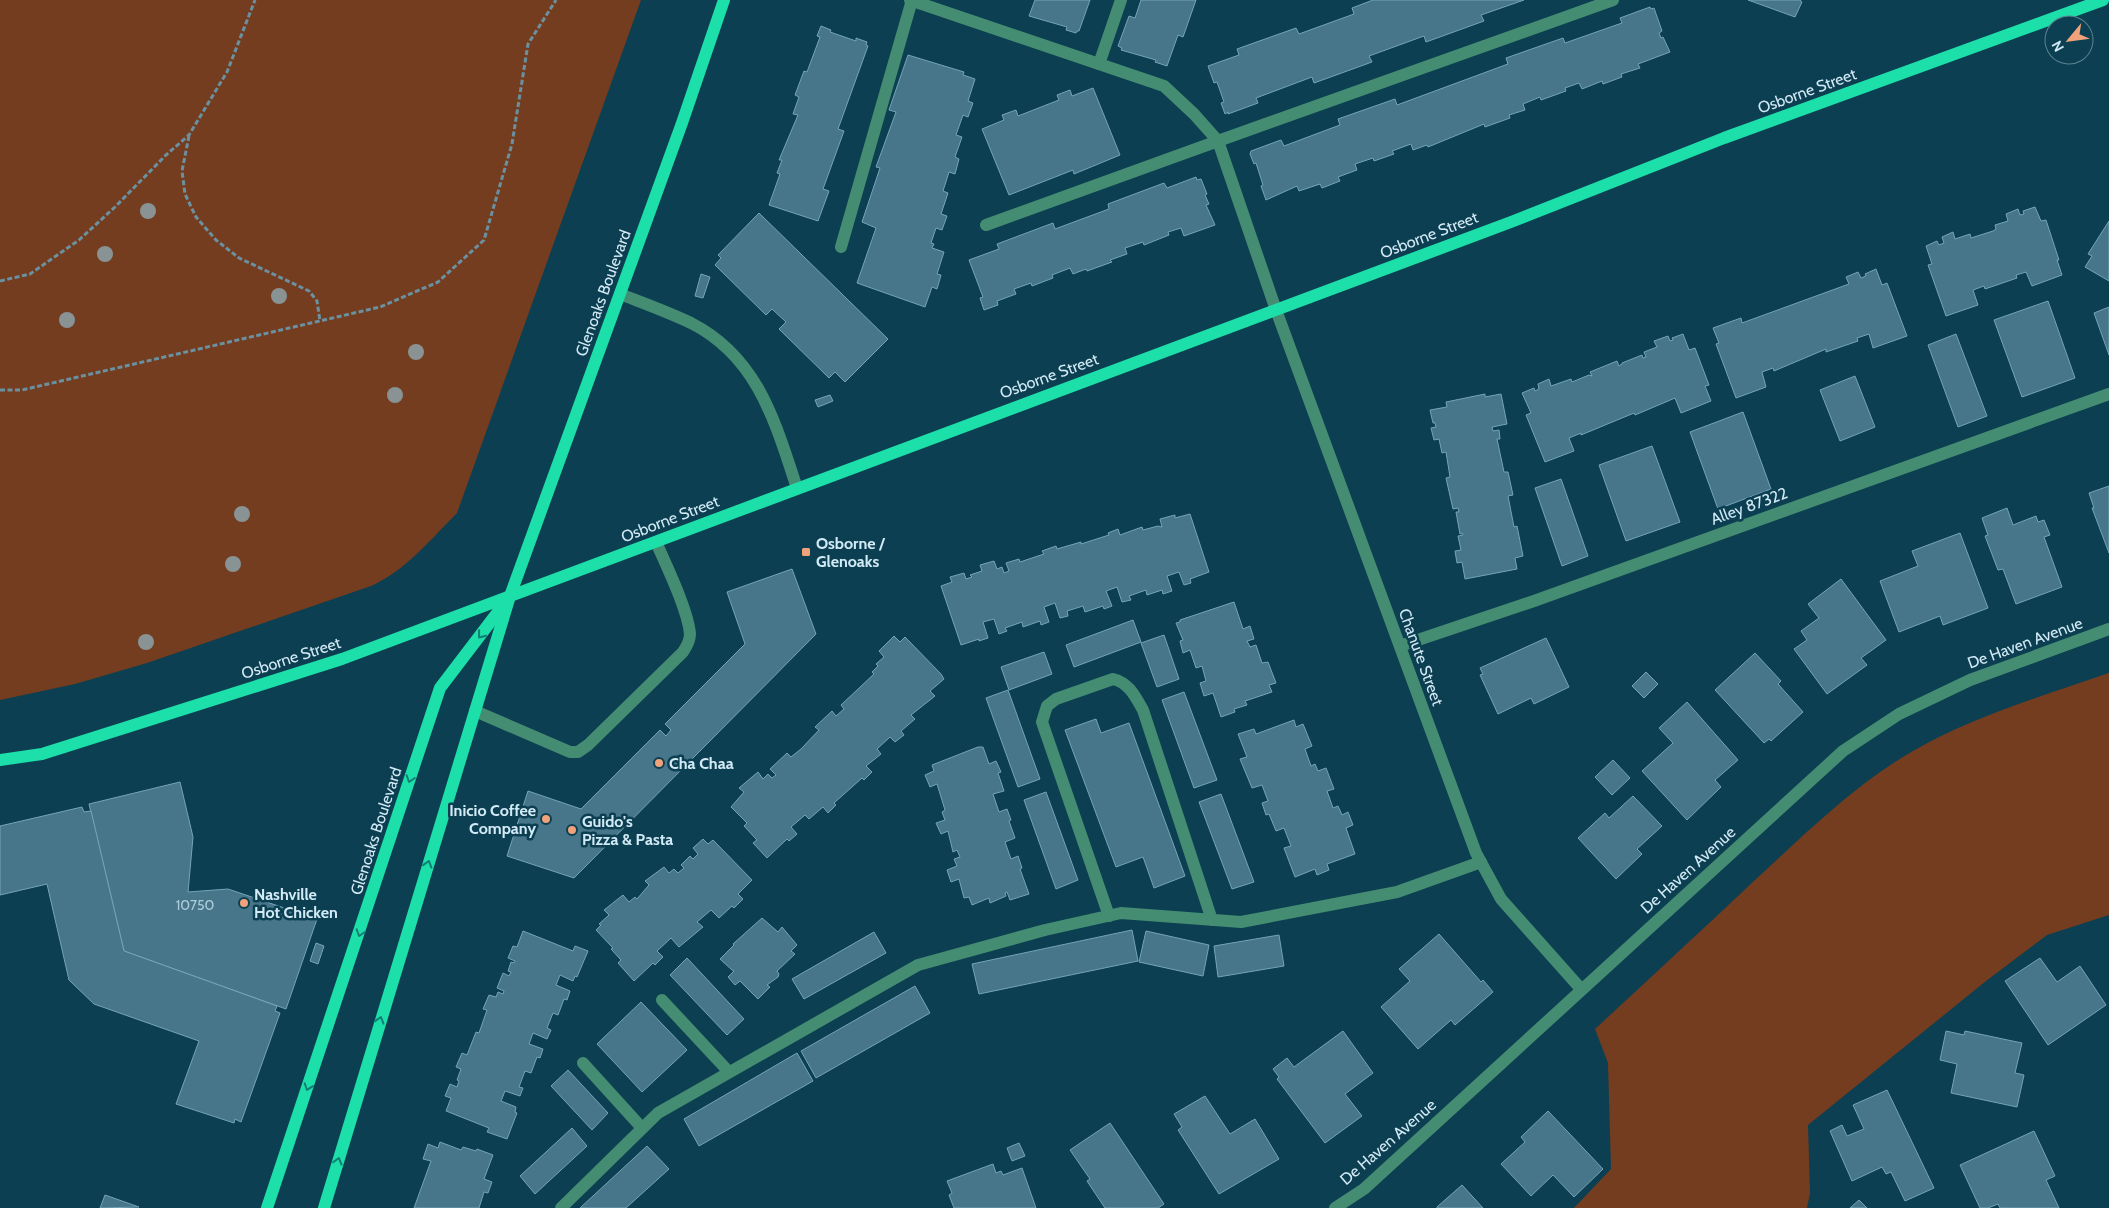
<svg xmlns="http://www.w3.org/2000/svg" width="2109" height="1208" viewBox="0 0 2109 1208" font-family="Cabin,sans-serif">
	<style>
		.green { fill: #743d1f }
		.building { fill: #47768a; stroke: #74a4b9 }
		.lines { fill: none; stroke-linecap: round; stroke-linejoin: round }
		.path { stroke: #6b91a0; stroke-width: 3; stroke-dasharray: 5 2.5; stroke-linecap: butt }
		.minor { stroke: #448d72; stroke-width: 12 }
		.major { stroke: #1cdfa9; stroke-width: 12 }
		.tree { fill: #899394 }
		.oneway { stroke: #127f74 }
		.poi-dot { fill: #f0a27a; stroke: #0c3f51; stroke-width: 2 }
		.labels { text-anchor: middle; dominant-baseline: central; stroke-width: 5; stroke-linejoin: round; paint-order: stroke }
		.number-label { font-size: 14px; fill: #afcdda }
		.street-label { font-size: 16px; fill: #d2eaf5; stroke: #0c3f51 }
		.poi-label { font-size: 16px; font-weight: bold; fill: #d2eaf5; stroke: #0c3f51; text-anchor: start }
	</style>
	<rect width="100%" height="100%" fill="#0c3f51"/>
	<g class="green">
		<path d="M0 0H641L457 513C431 539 405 571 371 586L147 663 75 684 0 700Z"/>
		<path d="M2109 673V915L2047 935 1986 981 1808 1125 1810 1193 1807 1208H1574L1611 1169 1608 1063 1595 1029C1648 980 1702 930 1755 880 1805 834 1854 785 1913 751 1974 716 2043 696 2109 673Z"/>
	</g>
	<g class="building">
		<polygon points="1035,0 1090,0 1079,31 1077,31 1076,33 1066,30 1067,27 1029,16"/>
		<polygon points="1141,0 1196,0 1183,37 1178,35 1167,66 1155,62 1156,60 1121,50 1122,48 1118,46 1129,16 1135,18"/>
		<polygon points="1373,0 1524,0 1481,15 1484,21 1426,42 1424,36 1369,56 1372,62 1314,83 1312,77 1256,98 1258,103 1228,114 1228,112 1225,114 1221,103 1224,102 1217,82 1214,83 1208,66 1239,55 1237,49 1296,28 1299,34 1354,14 1352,8"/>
		<polygon points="1748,0 1800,0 1802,2 1795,17"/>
		<polygon points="1650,7 1651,9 1654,8 1662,31 1659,33 1661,38 1663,37 1670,52 1638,64 1640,68 1621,74 1622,77 1603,84 1602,81 1582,89 1579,83 1565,88 1566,91 1541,100 1540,97 1523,104 1525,110 1509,115 1510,118 1485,127 1484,124 1428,147 1427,145 1413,150 1411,144 1392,151 1394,154 1374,161 1373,158 1355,164 1357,170 1338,177 1340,181 1322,188 1320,184 1299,191 1297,186 1266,200 1261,186 1263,185 1256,163 1254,164 1250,154 1251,151 1281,140 1284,146 1340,125 1338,119 1395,99 1397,105 1508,64 1506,58 1563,38 1565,43 1622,23 1620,18"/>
		<polygon points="821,26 831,30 830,32 856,41 856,38 867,42 866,45 868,46 838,129 844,131 823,189 829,191 818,221 769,205 780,174 777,173 782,160 779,160 798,115 793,114 799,97 795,95 804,71 807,72 820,37 817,36"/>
		<polygon points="908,55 964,72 963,75 975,79 968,101 973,103 968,117 963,115 956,135 962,137 955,157 959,159 955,174 949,172 943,191 948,193 941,214 947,216 942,230 936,228 931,243 934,244 932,248 944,252 937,274 941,275 937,289 932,287 925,307 857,283 876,228 862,222 880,168 876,167 896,112 889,110"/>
		<polygon points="1093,88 1120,155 1074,174 1073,170 1009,195 982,129 1004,120 1002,115 1016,110 1018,116 1059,100 1057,95 1070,90 1072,96"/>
		<polygon points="1196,177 1197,180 1201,179 1207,194 1205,195 1209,204 1206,205 1215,225 1184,236 1181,228 1168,232 1169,235 1144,245 1143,242 1125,248 1127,254 1110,260 1112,262 1087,271 1086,269 1073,274 1070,268 1052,275 1053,278 1032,286 1031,283 1014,289 1016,294 997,301 998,305 984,310 980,298 983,297 969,260 999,249 997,244 1053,223 1055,229 1109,209 1108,204 1164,183 1167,188"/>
		<polygon points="2035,207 2041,221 2046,220 2059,260 2057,260 2062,275 2032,286 2026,272 2016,275 2017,278 1985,289 1984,286 1973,290 1978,305 1946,316 1928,265 1932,264 1926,246 1937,241 1939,245 1944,243 1942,237 1953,232 1955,239 1970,234 1971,238 1993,231 1996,229 1995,225 2008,221 2006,214 2018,209 2020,215 2024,214 2023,211"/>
		<polygon points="759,213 888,339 845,382 835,372 829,378 779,329 786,322 772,309 766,315 715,265 721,258 718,255"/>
		<polygon points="2109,221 2109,281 2085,267 2092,256 2088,254"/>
		<polygon points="1876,269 1882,285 1887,283 1907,336 1873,348 1869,334 1857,338 1858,341 1826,352 1826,349 1774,371 1773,368 1762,372 1766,387 1736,398 1716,344 1719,343 1713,328 1741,318 1742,323 1849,284 1846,277 1858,272 1861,278 1866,276 1865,274"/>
		<polygon points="701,274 710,277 703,298 695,296"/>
		<polygon points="2048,301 2075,378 2022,397 1994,320"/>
		<polygon points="2109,307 2109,355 2094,313"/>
		<polygon points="1683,334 1689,350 1695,348 1709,385 1705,386 1711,401 1681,413 1675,398 1635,415 1634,413 1581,435 1581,433 1569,438 1574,451 1545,462 1526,415 1531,413 1522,393 1534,388 1535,391 1539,389 1538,384 1549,379 1551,386 1571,379 1572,382 1589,375 1592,376 1590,372 1617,361 1619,366 1622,364 1622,363 1642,355 1643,358 1646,357 1644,352 1657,347 1654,341 1668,336 1670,341 1673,340 1672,338"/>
		<polygon points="1956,334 1987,416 1958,427 1928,345"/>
		<polygon points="1855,376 1875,427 1840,441 1820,390"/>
		<polygon points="1485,394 1485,397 1501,394 1507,424 1492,427 1493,431 1499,430 1500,439 1497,439 1504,472 1508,472 1513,495 1508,496 1514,527 1517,526 1523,556 1515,558 1517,569 1465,579 1462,562 1457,563 1455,551 1461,550 1458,536 1463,535 1462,533 1460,534 1456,512 1459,512 1458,508 1453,509 1446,478 1450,477 1446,452 1442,453 1439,439 1434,440 1431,428 1436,427 1435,423 1433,423 1430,410 1447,407 1446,402"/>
		<polygon points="830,395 833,401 818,407 815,400"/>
		<polygon points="1743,412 1771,489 1718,509 1690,432"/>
		<polygon points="1652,446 1680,522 1626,541 1599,465"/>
		<polygon points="1561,479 1588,556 1562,566 1535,488"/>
		<polygon points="2109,486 2109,553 2092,508 2094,508 2089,493"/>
		<polygon points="2007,508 2013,525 2036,516 2038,522 2044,520 2050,535 2044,537 2062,587 2016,604 2003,569 1998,570 1985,536 1988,535 1982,518"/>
		<polygon points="1190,514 1209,572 1190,579 1191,583 1184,585 1179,572 1167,576 1172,591 1163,594 1162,590 1147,595 1146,590 1129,596 1131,600 1122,602 1117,587 1106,591 1112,606 1104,609 1103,606 1085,612 1083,606 1067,611 1068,616 1060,618 1055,603 1044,607 1049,622 1041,625 1040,621 1023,627 1022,622 1005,628 1007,631 999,634 994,619 983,622 988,638 979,641 979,639 961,645 941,586 952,582 950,577 964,573 966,579 972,577 970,575 982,571 980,565 994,561 997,569 1002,567 1004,573 1009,571 1006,563 1019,559 1020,562 1044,554 1042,551 1056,546 1057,549 1081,542 1081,544 1109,535 1108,533 1118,529 1120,535 1142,527 1143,530 1158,526 1162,527 1160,519 1175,515 1175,518"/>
		<polygon points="1960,533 1988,608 1943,625 1940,616 1899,632 1880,581 1918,566 1912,551"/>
		<polygon points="792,569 816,634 574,878 507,856 528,791 581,809 660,730 666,736 671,730 665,724 745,644 727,592"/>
		<polygon points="1841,579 1886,640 1861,658 1867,665 1827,694 1794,649 1807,640 1801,631 1819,618 1808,604"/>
		<polygon points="1234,602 1243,629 1250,626 1254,639 1247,641 1250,647 1256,645 1262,663 1268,662 1276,683 1269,685 1272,692 1245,701 1247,705 1234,709 1235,712 1221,717 1213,693 1204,696 1200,683 1206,681 1202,666 1196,668 1190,650 1183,653 1180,641 1183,640 1176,623 1180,622 1180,620"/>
		<polygon points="1133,620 1141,642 1074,667 1066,645"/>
		<polygon points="1164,635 1179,679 1157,687 1141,643"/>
		<polygon points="894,636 900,642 905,637 941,674 944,679 930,691 935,696 911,715 915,719 901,731 904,735 895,742 890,737 877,749 881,754 866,766 872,772 864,780 862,778 834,803 836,805 828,813 823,807 809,819 805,815 791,827 797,834 789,841 787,839 767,858 753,843 757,840 744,826 747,823 731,807 744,792 739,788 758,772 763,779 768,774 772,778 776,775 770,769 787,753 791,757 801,749 819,730 815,727 832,711 836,716 844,709 841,705 874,674 872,672 878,666 876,664 884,657 879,651"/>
		<polygon points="1546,638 1569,687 1534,704 1531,698 1498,714 1480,675 1483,674 1480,668"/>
		<polygon points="1044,652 1052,674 1009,690 1001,667"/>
		<polygon points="1755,653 1781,681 1778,684 1803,712 1771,741 1769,739 1764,743 1715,690"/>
		<polygon points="1646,672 1658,684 1644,698 1632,686"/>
		<polygon points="1008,690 1040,779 1018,787 986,698"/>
		<polygon points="1184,692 1217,780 1194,788 1162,700"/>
		<polygon points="1687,702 1738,760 1715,780 1721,787 1687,820 1642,771 1673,743 1659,728"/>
		<polygon points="1096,719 1101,733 1129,723 1185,876 1154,888 1143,857 1116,867 1065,730"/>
		<polygon points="1294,720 1296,727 1303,724 1312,746 1305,749 1311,766 1315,764 1318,771 1326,768 1334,789 1327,791 1333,808 1338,806 1342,815 1348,812 1353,825 1346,828 1355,854 1327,864 1329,870 1317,875 1315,869 1295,877 1284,848 1291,846 1284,828 1276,831 1269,814 1266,815 1262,803 1268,801 1262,785 1252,788 1240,759 1247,757 1238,734 1254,729 1256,734"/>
		<polygon points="978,747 983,747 989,764 996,761 1001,772 998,773 1004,791 993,794 999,812 1007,809 1011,820 1009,821 1015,838 1005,842 1011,859 1018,856 1022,868 1020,869 1029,894 1010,900 1007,892 1005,893 1006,896 990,903 989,898 972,905 969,897 964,898 959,879 951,882 947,870 957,866 954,859 960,857 957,850 953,852 948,831 941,834 936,823 945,820 942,812 945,810 937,784 930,787 925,775 934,771 932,765"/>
		<polygon points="1613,760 1630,778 1612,795 1595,777"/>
		<polygon points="180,782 193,837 188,892 228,889 317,919 286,1009 124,951 89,804"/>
		<polygon points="1046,792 1078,880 1056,889 1024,800"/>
		<polygon points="1221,794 1254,882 1232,889 1199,802"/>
		<polygon points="1633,796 1662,826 1637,849 1642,854 1616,879 1578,838 1605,813 1609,818"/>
		<polygon points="82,807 84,812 91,811 124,951 277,1006 275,1011 280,1013 241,1122 235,1119 234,1123 176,1104 199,1041 94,1004 69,980 47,884 0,895 0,826"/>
		<polygon points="703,839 708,844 713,840 752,880 738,894 743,899 734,908 732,906 719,918 711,910 697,922 703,927 679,947 671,938 657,951 663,957 655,965 653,963 634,981 618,963 621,960 611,949 613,948 596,930 601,925 599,924 609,915 604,910 623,895 629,902 635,897 637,899 649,885 645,881 664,867 669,873 674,869 678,873 684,868 681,865 690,856 693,859 698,854 693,848"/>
		<polygon points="762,918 778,932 782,927 797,945 791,951 795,954 777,971 779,974 778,977 767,985 770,987 758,999 740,981 735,985 728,977 734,971 732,970 720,959 734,945 733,944"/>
		<polygon points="1132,930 1138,961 979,994 972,964"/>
		<polygon points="523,931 573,951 575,946 588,951 577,977 575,976 573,981 560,975 556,985 570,991 567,1000 564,999 558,1015 553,1013 547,1028 551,1030 547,1039 533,1033 529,1044 543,1049 540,1058 537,1057 531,1073 525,1071 519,1087 523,1088 520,1096 505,1091 501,1101 516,1107 515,1112 517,1113 507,1139 487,1132 489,1128 446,1111 451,1098 445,1096 450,1084 457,1087 459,1081 457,1080 461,1069 456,1067 462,1053 467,1055 476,1032 479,1033 487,1010 483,1009 489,995 496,997 498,992 503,994 504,991 497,988 503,973 509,976 511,972 508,971 511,962 514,963 515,961 508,958 513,946 517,947"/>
		<polygon points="1146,931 1209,945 1203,976 1139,962"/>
		<polygon points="874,932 886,953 804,999 792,979"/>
		<polygon points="1439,934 1481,982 1483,980 1493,992 1455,1025 1451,1020 1418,1049 1381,1007 1410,981 1399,969"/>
		<polygon points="1279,935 1284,966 1218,977 1214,946"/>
		<polygon points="316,943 324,946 318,964 310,961"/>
		<polygon points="687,958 744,1019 727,1035 670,975"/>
		<polygon points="2040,958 2057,982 2080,966 2106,1005 2048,1045 2005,981"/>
		<polygon points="915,986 930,1013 816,1078 801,1051"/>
		<polygon points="641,1002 687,1050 642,1092 597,1044"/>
		<polygon points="1343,1031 1373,1073 1345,1094 1362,1116 1325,1143 1277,1079 1279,1077 1273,1069 1287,1058 1294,1067"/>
		<polygon points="1946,1031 1964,1035 1965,1031 2022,1043 2015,1073 2024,1075 2017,1107 1951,1093 1957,1064 1940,1060"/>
		<polygon points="797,1053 813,1081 699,1146 684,1119"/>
		<polygon points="568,1070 608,1113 592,1130 551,1086"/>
		<polygon points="1887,1090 1934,1188 1905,1201 1891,1172 1886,1174 1882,1167 1852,1181 1830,1131 1842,1125 1847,1136 1864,1129 1853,1105"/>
		<polygon points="1205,1096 1230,1134 1255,1119 1279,1159 1219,1194 1178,1130 1182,1127 1174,1114"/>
		<polygon points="1548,1111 1603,1169 1574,1197 1553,1175 1531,1196 1501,1164 1525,1142 1521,1137"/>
		<polygon points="1110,1123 1164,1204 1158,1208 1105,1208 1087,1181 1090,1179 1070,1150"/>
		<polygon points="572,1128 587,1146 535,1194 520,1176"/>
		<polygon points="2034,1131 2055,1176 2046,1180 2059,1208 2000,1208 1998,1204 1988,1208 1980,1208 1960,1165"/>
		<polygon points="440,1142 461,1150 463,1147 476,1151 477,1149 493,1155 484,1179 492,1182 488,1193 484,1192 479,1208 414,1208 431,1161 423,1159 428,1144 438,1148"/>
		<polygon points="1019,1143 1025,1156 1012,1161 1007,1148"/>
		<polygon points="647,1146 669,1169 626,1208 580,1208"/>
		<polygon points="993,1164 996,1173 1001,1171 1003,1175 1022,1168 1036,1208 954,1208 949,1195 952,1193 947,1181"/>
		<polygon points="1462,1185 1483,1208 1437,1208 1437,1207"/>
		<polygon points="105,1195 139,1207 100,1208"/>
		<polygon points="1859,1200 1867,1208 1850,1208"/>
	</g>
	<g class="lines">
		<g class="path">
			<polyline points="189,136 182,171 185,194 196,217 216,240 239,258 309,291 317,301 320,321"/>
			<polyline points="0,281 30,274 79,240 115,207 166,155 189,135 227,72 255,0"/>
			<polyline points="0,390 22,390 380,307 438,282 484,240 512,144 528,44 556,0"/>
		</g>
		<g class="minor">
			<polyline points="910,0 1164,86 1194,114 1218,141 986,225"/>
			<polyline points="1099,64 1121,0"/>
			<polyline points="841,247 912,0"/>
			<path d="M620 294C643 303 668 312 691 323 758 357 775 422 797 488"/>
			<polyline points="1400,646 1534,601 2109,394"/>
			<path d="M475 711 570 752H578L588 745 683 652C687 646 690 641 690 634 688 610 666 565 656 542"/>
			<path d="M1109 916 1042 722 1047 706 1056 699 1113 679C1129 683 1135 696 1143 710L1212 920"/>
			<polyline points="1581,989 1501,899 1476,853 1276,310 1218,141 1613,0"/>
			<polyline points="662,1000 729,1072"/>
			<polyline points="583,1063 642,1128"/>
			<polyline points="561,1208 658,1113 918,965 1045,930 1121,913 1241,922 1397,892 1481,862"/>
			<polyline points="1335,1208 1364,1189 1843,751 1899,714 1970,680 2109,629"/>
		</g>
		<g class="major">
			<polyline points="0,760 42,754 342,659 1511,222 1724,138 2103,0"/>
			<polyline points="267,1208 440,688 504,604"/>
			<polyline points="324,1208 510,596 682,123 724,0"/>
		</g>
	</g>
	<g class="tree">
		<circle cx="148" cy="211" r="8"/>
		<circle cx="105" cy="254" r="8"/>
		<circle cx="279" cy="296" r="8"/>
		<circle cx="67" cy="320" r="8"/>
		<circle cx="416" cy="352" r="8"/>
		<circle cx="395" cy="395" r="8"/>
		<circle cx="242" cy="514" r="8"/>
		<circle cx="233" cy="564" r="8"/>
		<circle cx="146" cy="642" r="8"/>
	</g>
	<defs><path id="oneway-chevron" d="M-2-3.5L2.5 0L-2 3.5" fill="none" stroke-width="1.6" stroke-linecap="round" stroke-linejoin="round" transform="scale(1.25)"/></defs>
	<g class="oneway">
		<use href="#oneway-chevron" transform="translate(481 635) rotate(128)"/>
		<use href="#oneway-chevron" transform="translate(410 779) rotate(108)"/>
		<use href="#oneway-chevron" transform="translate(428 864) rotate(-73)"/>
		<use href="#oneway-chevron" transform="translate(360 933) rotate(108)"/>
		<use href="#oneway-chevron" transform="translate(380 1020) rotate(-73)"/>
		<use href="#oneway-chevron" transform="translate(308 1087) rotate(109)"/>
		<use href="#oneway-chevron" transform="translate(338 1161) rotate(-74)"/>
	</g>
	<g class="poi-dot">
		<rect x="801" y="547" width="10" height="10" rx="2.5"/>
		<circle cx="659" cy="763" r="5"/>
		<circle cx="546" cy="819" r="5"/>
		<circle cx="572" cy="830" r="5"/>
		<circle cx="244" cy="903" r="5"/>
	</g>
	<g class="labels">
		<g class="number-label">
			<text x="195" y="905">10750</text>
		</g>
		<g class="street-label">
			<text transform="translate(1807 91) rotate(-20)">Osborne Street</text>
			<text transform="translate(1429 235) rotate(-21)">Osborne Street</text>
			<text transform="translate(603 293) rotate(-70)">Glenoaks Boulevard</text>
			<text transform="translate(1049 376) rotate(-20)">Osborne Street</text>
			<text transform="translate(1749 506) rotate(-20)">Alley 87322</text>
			<text transform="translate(670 519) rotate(-21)">Osborne Street</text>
			<text transform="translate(2025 643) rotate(-20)">De Haven Avenue</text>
			<text transform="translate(1421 657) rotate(70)">Chanute Street</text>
			<text transform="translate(291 658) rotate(-18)">Osborne Street</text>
			<text transform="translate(376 831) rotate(-72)">Glenoaks Boulevard</text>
			<text transform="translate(1688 870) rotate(-42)">De Haven Avenue</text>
			<text transform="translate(1388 1142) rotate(-41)">De Haven Avenue</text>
		</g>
		<g class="poi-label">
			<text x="816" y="543">Osborne /<tspan x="816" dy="18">Glenoaks</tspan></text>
			<text x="669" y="763">Cha Chaa</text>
			<text x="536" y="810" text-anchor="end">Inicio Coffee<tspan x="536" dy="18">Company</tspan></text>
			<text x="582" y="821">Guido's<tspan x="582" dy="18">Pizza &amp; Pasta</tspan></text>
			<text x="254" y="894">Nashville<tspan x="254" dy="18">Hot Chicken</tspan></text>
		</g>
	</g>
	<g transform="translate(2069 40) rotate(241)"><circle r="24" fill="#0c3f51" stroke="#5b8393"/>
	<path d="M0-4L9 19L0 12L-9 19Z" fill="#f0a27a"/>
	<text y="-8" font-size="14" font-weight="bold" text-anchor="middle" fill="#d2eaf5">N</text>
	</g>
</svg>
